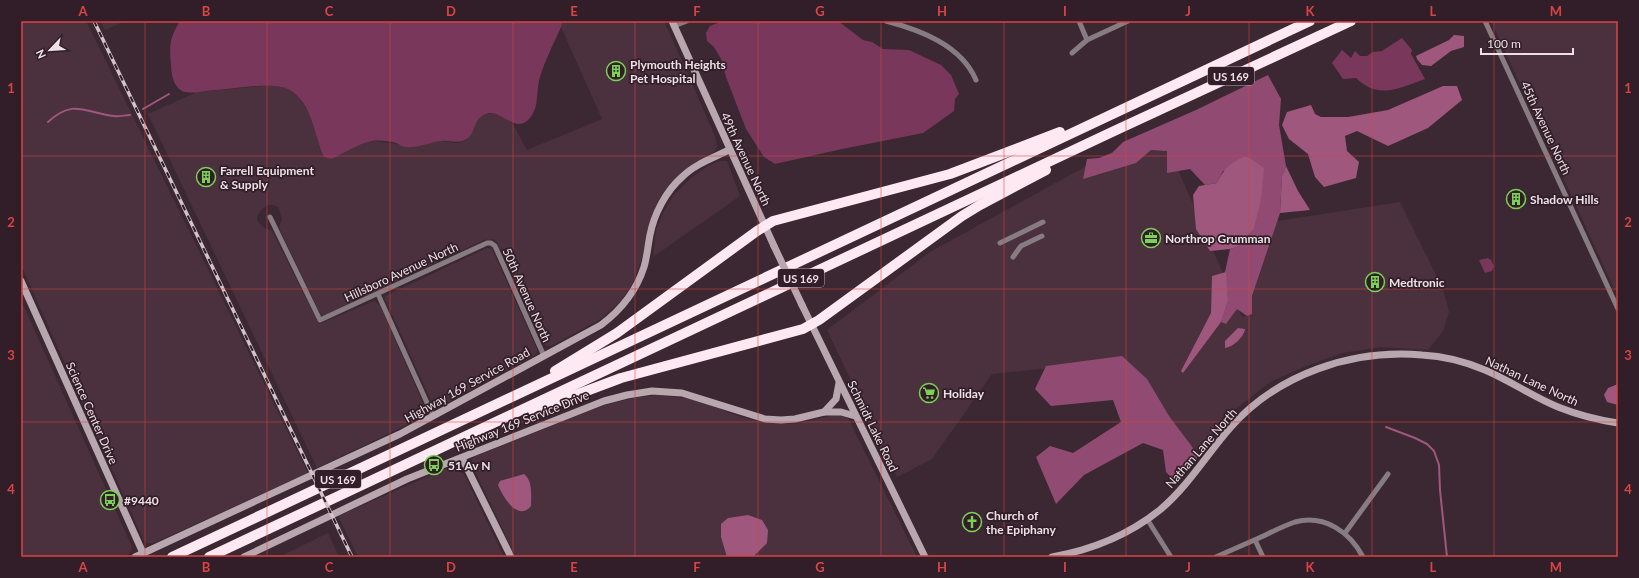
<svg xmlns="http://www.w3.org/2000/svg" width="1639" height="578" viewBox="0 0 1639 578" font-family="Lato,sans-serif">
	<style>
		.built { fill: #4a313d }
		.green { fill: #79375c }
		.forest { fill: #914b72 }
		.water { fill: #9f577e }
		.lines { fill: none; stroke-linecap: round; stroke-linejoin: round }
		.stream { stroke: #9f577e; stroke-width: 2 }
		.street { stroke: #877c81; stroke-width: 5 }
		.secondary { stroke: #b8a7af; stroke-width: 7 }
		.highway { stroke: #fee9f3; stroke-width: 10 }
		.rail-casing { stroke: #d1c3c9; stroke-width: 3.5 }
		.rail { stroke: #321e28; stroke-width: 2; stroke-dasharray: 6; stroke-linecap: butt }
		.secondary-bridge { stroke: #b8a7af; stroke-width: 7 }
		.grid { fill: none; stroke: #d94444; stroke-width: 1; stroke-opacity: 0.55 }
		.labels { text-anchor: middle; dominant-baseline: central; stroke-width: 3.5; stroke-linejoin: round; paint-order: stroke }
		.shield { fill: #321e28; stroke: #b5a6ad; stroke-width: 1 }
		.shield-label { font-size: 11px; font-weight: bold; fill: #ede0e6 }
		.poi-label { font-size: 12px; font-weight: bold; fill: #ede0e6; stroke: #321e28; text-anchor: start }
		.street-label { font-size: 12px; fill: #ede0e6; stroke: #321e28 }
		.neatline { fill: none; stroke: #d94444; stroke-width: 1.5 }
		.grid-label { font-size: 13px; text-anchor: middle; font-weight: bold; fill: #d94444 }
	</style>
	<rect width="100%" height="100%" fill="#3c2832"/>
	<g class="built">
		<polygon points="21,21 86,21 308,473 154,543 146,543 143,539 21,265"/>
		<polygon points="100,21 125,21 105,30"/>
		<polygon points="563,21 664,21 691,81 716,139 717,147 714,152 694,163 675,178 662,194 652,216 641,261 633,283 620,302 601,319 551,346 547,346 544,344 497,242 494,239 484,240 325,315 321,315 280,230 279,227 282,219 278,207 273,205 268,205 262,209 257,216 257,220 260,224 264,228 271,230 273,233 319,324 374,301 380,305 426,410 425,416 317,468 148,114 197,92 273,85 287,88 299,97 310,115 319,146 324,156 330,159 357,145 374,141 397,144 405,147 441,141 458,143 466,140 475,127 477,119 483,115 492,113 500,115 512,123 527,150 602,119 561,27"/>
		<polygon points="1491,21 1618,21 1618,297"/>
		<polygon points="1159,126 1242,317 1252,314 1252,296 1277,221 1400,202 1443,289 1449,312 1443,331 1428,350 1382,347 1342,353 1306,366 1270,382 1231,413 1192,458 1115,361 992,374 932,459 897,477 827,330 930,252"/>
		<polygon points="720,161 727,161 740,196 653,257 656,229 665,209 673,196 691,178 708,166"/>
		<polygon points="487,248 492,249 537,349 537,352 535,355 439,407 436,407 433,405 385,299 385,296"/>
		<polygon points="21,300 132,547 131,551 128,555 124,557 21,557"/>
		<polygon points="658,395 694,399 741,417 761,422 781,424 798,423 840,414 848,418 917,557 516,557 471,463 473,457 605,405 633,398"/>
		<polygon points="451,468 464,474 504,557 358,557 338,516 445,469"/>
		<polygon points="328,533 339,557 279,557"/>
	</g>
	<g class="green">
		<path d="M180 21H563L561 27C554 43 545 60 540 77 536 89 539 105 532 115 518 137 503 111 489 113 470 117 479 136 462 141 455 143 448 140 441 141 430 142 416 149 405 147 402 147 399 144 396 143 390 141 379 140 372 141 357 144 345 153 331 159L324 157C313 134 313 102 288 89 272 81 225 90 206 91 200 92 188 94 182 91 173 86 171 73 171 64 169 45 170 37 180 21Z"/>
		<polygon points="723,21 838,21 863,40 872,42 883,49 909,50 941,65 951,75 959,94 955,99 954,111 923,133 842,149 775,164 764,157 746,129 726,77 721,59 714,47 707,41 706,33 710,26"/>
		<path d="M1402 38 1412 50 1411 54 1425 79C1399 88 1379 100 1356 78L1343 79 1332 63 1342 50 1351 58 1355 51 1360 56H1367L1373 52 1382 51Z"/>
		<polygon points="1488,258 1491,260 1494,266 1492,271 1485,273 1479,260"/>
	</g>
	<g class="forest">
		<polygon points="1268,75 1281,99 1279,125 1286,166 1282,176 1280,213 1252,296 1252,314 1247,316 1237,309 1226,324 1221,322 1228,301 1225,272 1230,249 1237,247 1263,168 1223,171 1217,183 1205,185 1190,169 1167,173 1167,151 1151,150 1136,163 1083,179 1087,159 1099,158 1112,153 1123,142 1196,110"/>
		<polygon points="1122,356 1147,379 1169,416 1199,456 1175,481 1166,472 1163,450 1143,443 1084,475 1056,504 1036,457 1050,446 1073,453 1121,422 1113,400 1051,406 1035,389 1046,366"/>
	</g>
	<g class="water">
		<polygon points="1454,35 1464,36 1464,47 1451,51 1431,66 1422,65 1417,59 1416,56 1449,40"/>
		<polygon points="1443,86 1457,86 1462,100 1428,128 1388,146 1357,131 1345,136 1347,151 1359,162 1356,178 1324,187 1315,177 1308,154 1289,139 1282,125 1287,112 1311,105 1315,114 1321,117 1348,117 1388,110"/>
		<path d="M1243 157H1248L1264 168 1261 199 1254 228 1237 247 1230 249 1210 251 1196 229 1193 195 1199 186 1217 183C1224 169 1228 165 1243 157Z"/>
		<polygon points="1286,166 1298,191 1310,210 1280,213 1282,176"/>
		<polygon points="1226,272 1228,301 1221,322 1183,373 1181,371 1211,313 1212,276"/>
		<path d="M1238 328 1245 329C1244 337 1233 347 1225 348V341Z"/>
		<polygon points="1618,384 1618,405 1607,402 1604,395 1608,388"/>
		<path d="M524 474C533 481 531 495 531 506 518 522 503 497 498 485L500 481Z"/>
		<polygon points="748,515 762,520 768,530 767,543 753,557 727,557 721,537 721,524 728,518"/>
	</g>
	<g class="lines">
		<g class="stream">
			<polyline points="143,109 169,94"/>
			<path d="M48 122C74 98 85 113 114 116 119 117 125 115 130 115"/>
			<polyline points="1386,427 1415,438 1427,444 1434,451 1439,465 1440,490 1447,557"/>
		</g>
		<g class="street">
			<path d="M886 21C920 30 961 45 976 80"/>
			<polyline points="1079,21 1087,40"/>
			<polyline points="1485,21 1618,309"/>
			<polyline points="674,26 687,21"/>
			<polyline points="1072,53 1087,40 1128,21"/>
			<polyline points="270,217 320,320 487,243 491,243 495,246 544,356"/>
			<polyline points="1000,243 1043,222"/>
			<polyline points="1013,257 1021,246 1042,236"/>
			<polyline points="378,294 433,416"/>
			<polyline points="1147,519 1171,557"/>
			<polyline points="1345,533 1388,474"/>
			<polyline points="1255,540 1263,557"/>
			<path d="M1216 557C1231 550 1246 544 1261 537 1272 532 1283 526 1295 522 1324 514 1350 532 1363 557"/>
		</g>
		<g class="secondary">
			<polyline points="672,21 774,246"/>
			<polyline points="21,281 143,553"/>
			<polyline points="802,305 925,557"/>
			<polyline points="824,412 836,399 839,383"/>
			<polyline points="462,458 511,557"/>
			<path d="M135 557 400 434 601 325C621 310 636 292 644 267 647 257 648 245 650 235 654 214 666 191 682 177 695 164 713 158 729 150"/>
			<polyline points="244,557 407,479 604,401 627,395 652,391 682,393 765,419 781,420 795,419 824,412 841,412 855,416"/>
			<path d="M1052 557C1091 550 1129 535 1161 509 1189 485 1207 454 1231 427 1278 374 1352 349 1422 355 1443 356 1466 362 1485 370 1511 381 1533 397 1558 407 1578 415 1598 420 1618 423"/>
		</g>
		<g class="highway">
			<polyline points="555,371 617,333 757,231 773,221 950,174 1060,132"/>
			<polyline points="533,411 621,378 803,329 819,320 962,216 980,205 1046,170"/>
			<polyline points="172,557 1310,21"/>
			<polyline points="209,557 1112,132 1351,21"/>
		</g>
		<defs>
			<polyline id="rail" points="94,21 352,557"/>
		</defs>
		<use href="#rail" class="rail-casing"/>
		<use href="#rail" class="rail"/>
		<polyline class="secondary-bridge" points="774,246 802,305"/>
	</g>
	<path class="grid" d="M145 21V557M267 21V557M390 21V557M513 21V557M635 21V557M758 21V557M881 21V557M1004 21V557M1126 21V557M1249 21V557M1372 21V557M1494 21V557M21 156H1618M21 289H1618M21 422H1618"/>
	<defs>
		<symbol id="building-ring" viewBox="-11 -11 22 22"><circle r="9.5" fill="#321e28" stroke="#7bd155" stroke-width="1.5"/><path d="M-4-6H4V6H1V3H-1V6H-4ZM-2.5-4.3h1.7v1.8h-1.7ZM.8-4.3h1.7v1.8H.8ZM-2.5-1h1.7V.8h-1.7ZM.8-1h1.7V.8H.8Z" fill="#7bd155"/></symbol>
		<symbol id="office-ring" viewBox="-11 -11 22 22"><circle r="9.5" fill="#321e28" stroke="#7bd155" stroke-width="1.5"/><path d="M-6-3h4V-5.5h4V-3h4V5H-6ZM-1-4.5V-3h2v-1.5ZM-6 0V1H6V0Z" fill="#7bd155"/></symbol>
		<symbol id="supermarket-ring" viewBox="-11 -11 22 22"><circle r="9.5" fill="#321e28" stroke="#7bd155" stroke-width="1.5"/><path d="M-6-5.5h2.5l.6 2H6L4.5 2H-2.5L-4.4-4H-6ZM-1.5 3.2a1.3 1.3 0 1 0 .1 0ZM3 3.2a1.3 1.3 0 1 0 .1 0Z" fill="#7bd155"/></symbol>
		<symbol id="bus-ring" viewBox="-11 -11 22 22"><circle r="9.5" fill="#321e28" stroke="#7bd155" stroke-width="1.5"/><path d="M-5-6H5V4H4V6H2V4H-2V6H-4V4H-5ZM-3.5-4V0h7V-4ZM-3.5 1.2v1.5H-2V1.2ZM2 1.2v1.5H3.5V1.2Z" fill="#7bd155"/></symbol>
		<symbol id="church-ring" viewBox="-11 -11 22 22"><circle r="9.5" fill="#321e28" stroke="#7bd155" stroke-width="1.5"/><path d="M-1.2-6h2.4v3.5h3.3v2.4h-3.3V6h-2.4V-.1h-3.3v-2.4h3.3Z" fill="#7bd155"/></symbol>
	</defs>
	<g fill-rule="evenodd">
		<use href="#building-ring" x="605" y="60" width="22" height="22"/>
		<use href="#building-ring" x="195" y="166" width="22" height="22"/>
		<use href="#building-ring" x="1505" y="188" width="22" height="22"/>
		<use href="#office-ring" x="1140" y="227" width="22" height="22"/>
		<use href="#building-ring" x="1364" y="271" width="22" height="22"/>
		<use href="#supermarket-ring" x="918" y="382" width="22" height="22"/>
		<use href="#bus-ring" x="423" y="454" width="22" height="22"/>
		<use href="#bus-ring" x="99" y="489" width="22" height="22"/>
		<use href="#church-ring" x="961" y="511" width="22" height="22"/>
	</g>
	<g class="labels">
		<g class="shield">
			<rect x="1208" y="67" width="46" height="18" rx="3"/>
			<rect x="778" y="269" width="46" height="18" rx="3"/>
			<rect x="315" y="470" width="46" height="18" rx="3"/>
		</g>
		<g class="shield-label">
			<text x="1231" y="76">US 169</text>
			<text x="801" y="278">US 169</text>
			<text x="338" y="479">US 169</text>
		</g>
		<g class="poi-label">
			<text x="630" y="64">Plymouth Heights<tspan x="630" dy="14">Pet Hospital</tspan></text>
			<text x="220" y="170">Farrell Equipment<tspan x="220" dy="14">&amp; Supply</tspan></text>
			<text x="1530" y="199">Shadow Hills</text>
			<text x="1165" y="238">Northrop Grumman</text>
			<text x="1389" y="282">Medtronic</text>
			<text x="943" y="393">Holiday</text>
			<text x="448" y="465">51 Av N</text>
			<text x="124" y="500">#9440</text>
			<text x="986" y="515">Church of<tspan x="986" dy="14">the Epiphany</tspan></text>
		</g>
		<g class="street-label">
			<text transform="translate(1546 128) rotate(65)">45th Avenue North</text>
			<text transform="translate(746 159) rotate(65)">49th Avenue North</text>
			<text transform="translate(401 272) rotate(-25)">Hillsboro Avenue North</text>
			<text transform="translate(527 295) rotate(66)">50th Avenue North</text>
			<text transform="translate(1532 381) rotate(25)">Nathan Lane North</text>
			<text transform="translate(467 385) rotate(-29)">Highway 169 Service Road</text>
			<text transform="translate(92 413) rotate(66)">Science Center Drive</text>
			<text transform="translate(522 421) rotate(-22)">Highway 169 Service Drive</text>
			<text transform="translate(873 426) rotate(64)">Schmidt Lake Road</text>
			<text transform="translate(1201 448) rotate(-49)">Nathan Lane North</text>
		</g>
	</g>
	<rect width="1639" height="578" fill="none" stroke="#321e28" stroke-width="44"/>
	<g transform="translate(50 50) rotate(245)" stroke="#321e28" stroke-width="3" paint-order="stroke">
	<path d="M0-3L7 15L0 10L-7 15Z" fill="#ede0e6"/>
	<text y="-6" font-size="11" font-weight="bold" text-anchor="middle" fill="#ede0e6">N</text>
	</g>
	<path d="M1481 48v6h92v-6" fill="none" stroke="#ede0e6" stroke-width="2"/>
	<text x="1487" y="48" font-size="12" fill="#ede0e6" stroke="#321e28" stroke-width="3" paint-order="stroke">100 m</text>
	<rect x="22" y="22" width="1595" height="534" class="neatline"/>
	<g class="grid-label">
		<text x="83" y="16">A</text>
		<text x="206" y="16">B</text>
		<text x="329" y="16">C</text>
		<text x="451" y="16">D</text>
		<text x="574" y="16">E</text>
		<text x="697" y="16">F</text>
		<text x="820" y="16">G</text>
		<text x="942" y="16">H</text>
		<text x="1065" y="16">I</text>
		<text x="1188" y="16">J</text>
		<text x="1310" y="16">K</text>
		<text x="1433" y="16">L</text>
		<text x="1556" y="16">M</text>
		<text x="11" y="93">1</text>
		<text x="1628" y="93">1</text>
		<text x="11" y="227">2</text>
		<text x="1628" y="227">2</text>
		<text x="11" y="360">3</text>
		<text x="1628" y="360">3</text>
		<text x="11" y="494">4</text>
		<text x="1628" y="494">4</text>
		<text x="83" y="572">A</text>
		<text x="206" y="572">B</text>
		<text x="329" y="572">C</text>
		<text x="451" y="572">D</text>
		<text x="574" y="572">E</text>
		<text x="697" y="572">F</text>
		<text x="820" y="572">G</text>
		<text x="942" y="572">H</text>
		<text x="1065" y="572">I</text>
		<text x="1188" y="572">J</text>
		<text x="1310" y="572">K</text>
		<text x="1433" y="572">L</text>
		<text x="1556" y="572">M</text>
	</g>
</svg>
